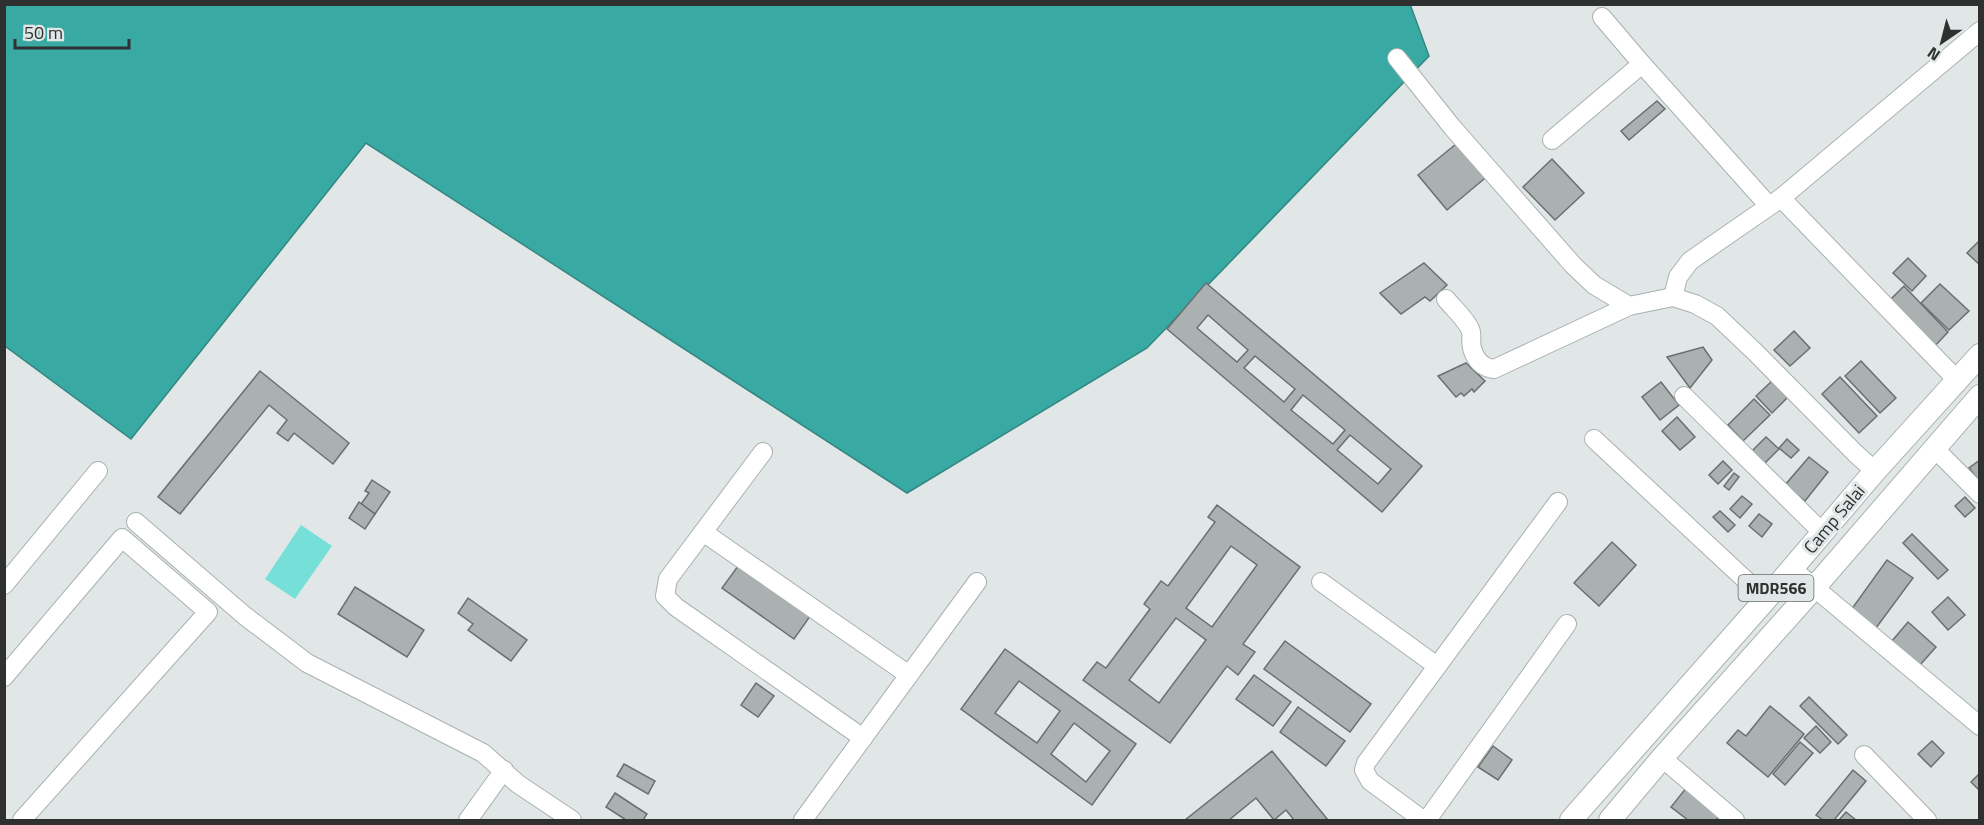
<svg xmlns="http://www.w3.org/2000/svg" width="1984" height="825" viewBox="0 0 1984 825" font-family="'Titillium Web',sans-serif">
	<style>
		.green { fill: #76e0d8 }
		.water { fill: #38aaa3; stroke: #358681; stroke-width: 1.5 }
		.building { fill: #abb1b1; stroke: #6a6f6f; stroke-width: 1.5; fill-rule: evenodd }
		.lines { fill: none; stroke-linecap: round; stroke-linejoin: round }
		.minor-casing { stroke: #aab0b0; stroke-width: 20 }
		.major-casing { stroke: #aab0b0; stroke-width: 24 }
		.minor { stroke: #fff; stroke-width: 18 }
		.major { stroke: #fff; stroke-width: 22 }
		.labels { text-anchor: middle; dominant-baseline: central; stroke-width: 6; stroke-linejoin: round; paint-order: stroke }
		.shield { fill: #e1e7e7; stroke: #646868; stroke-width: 1.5 }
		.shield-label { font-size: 16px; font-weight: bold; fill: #2f3131 }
		.street-label { font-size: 18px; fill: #2f3131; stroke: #e1e7e7 }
	</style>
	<rect width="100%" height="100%" fill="#e1e7e7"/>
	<polygon class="green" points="301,525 332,546 295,599 265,579"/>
	<polygon class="water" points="1410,4 1429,56 1147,348 907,493 366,143 131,439 5,346 5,5"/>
	<g class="building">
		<polygon points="1657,101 1665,109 1629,140 1621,131"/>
		<polygon points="1461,140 1490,174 1447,210 1418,175"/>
		<polygon points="1552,159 1584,193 1555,220 1523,187"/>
		<polygon points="1980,240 1980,265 1967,253"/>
		<polygon points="1908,258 1926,276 1912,291 1893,273"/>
		<polygon points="1424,263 1447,285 1430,301 1425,297 1401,314 1380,293"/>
		<path d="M1206 283 1422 466 1382 512 1167 329ZM1208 315 1248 350 1237 362 1197 328ZM1255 356 1295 389 1284 402 1244 368ZM1303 395 1345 430 1333 444 1291 410ZM1350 435 1391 469 1378 484 1337 450Z"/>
		<polygon points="1940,284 1969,311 1949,330 1921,303"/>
		<polygon points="1904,286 1948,332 1935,346 1890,300"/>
		<polygon points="1794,331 1810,348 1790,366 1774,350"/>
		<polygon points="1703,347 1712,360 1690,388 1667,357"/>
		<polygon points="1861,361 1896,398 1880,413 1845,376"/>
		<polygon points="1466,363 1485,381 1474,392 1472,389 1464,396 1461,393 1456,397 1438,376"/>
		<polygon points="260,371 349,443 333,464 294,433 288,441 277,433 287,420 269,405 180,514 158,497"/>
		<polygon points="1840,377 1877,416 1859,433 1822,394"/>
		<polygon points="1772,381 1788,397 1772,413 1756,396"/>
		<polygon points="1661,382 1679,405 1660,420 1642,397"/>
		<polygon points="1754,399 1770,415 1743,441 1728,425"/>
		<polygon points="1677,417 1695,437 1680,450 1662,431"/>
		<polygon points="1766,437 1779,449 1762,466 1749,454"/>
		<polygon points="1787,439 1799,450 1791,458 1779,448"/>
		<polygon points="1809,457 1828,472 1805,501 1785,485"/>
		<polygon points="1980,460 1980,482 1969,468"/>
		<polygon points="1723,461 1732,470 1718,484 1709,475"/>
		<polygon points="1734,473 1739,477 1729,490 1724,486"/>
		<polygon points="372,480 390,492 375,514 361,504 369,493 365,491"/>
		<polygon points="1742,496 1752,504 1740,518 1730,509"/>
		<polygon points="1965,497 1975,508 1965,517 1955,506"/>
		<polygon points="359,502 375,514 365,529 349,518"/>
		<path d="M1217 505 1300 567 1243 644 1255 652 1238 675 1227 666 1170 743 1083 680 1097 662 1106 668 1150 609 1144 604 1161 581 1168 586 1215 522 1208 517ZM1231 546 1257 565 1212 627 1186 608ZM1176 618 1206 640 1159 703 1129 680Z"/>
		<polygon points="1720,511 1735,525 1728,532 1713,517"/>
		<polygon points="1759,514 1772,524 1762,537 1749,526"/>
		<polygon points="1912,534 1948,570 1938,579 1903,543"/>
		<polygon points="1612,542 1636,565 1599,606 1574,583"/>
		<polygon points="1887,560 1913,578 1876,628 1851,610"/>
		<polygon points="741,562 813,612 794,639 722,588"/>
		<polygon points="355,587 424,630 407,657 338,614"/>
		<polygon points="1948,597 1965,615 1948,630 1932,612"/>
		<polygon points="468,598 527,640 511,661 468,630 473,624 458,613"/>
		<polygon points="1908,622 1936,647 1920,665 1892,641"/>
		<polygon points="1285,641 1371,704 1350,732 1264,669"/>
		<path d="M1005 649 1136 744 1092 805 961 709ZM1019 681 1060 711 1037 743 995 713ZM1074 723 1110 751 1086 782 1051 754Z"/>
		<polygon points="1254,675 1291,702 1273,726 1236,699"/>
		<polygon points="756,683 774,696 758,717 741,705"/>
		<polygon points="1809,697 1847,735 1838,744 1800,706"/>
		<polygon points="1770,706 1804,734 1768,777 1727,743 1738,730 1746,736"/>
		<polygon points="1298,707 1345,741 1326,766 1280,732"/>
		<polygon points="1816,726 1831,742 1820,753 1804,738"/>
		<polygon points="1932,741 1944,753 1931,767 1918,754"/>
		<polygon points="1800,742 1813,753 1785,785 1773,774"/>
		<polygon points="1493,746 1512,760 1498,780 1478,767"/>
		<polygon points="1272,751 1328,820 1294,820 1286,810 1274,820 1256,798 1229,820 1185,820"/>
		<polygon points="624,764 655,781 648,794 617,776"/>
		<polygon points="1853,770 1866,781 1834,820 1823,820 1816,815"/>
		<polygon points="1980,773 1980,791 1971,782"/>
		<polygon points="1687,787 1721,814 1716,820 1688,820 1671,807"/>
		<polygon points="615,793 647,814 643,820 626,820 606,807"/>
		<polygon points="1846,812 1856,820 1839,820"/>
	</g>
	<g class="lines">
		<defs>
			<g id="minor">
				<polyline points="1602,17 1642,64 1769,206"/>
				<polyline points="1397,58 1452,127 1573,265 1594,285 1629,306"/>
				<polyline points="1552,140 1642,64"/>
				<polyline points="1781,198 1980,31"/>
				<polyline points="1673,297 1678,277 1690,261 1781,198 1957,380"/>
				<path d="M1446 299C1453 308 1465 318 1470 329 1473 335 1470 341 1472 348 1475 359 1482 368 1494 369L1629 306 1673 297 1695 304 1717 316 1754 351 1856 454 1875 471"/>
				<polyline points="1684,396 1823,533"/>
				<polyline points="1594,439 1766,599"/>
				<polyline points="1934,448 1980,494"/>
				<polyline points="763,452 668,579 665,596 676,607 863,738"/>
				<polyline points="136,522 245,616 307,663 483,753 518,784 572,820"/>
				<polyline points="703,532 909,675"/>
				<polyline points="1792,569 1980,726"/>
				<polyline points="1321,582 1437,666"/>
				<polyline points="4,585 98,471"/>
				<polyline points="4,677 122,538 208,612 22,820"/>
				<polyline points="1864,755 1927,820"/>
				<polyline points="1662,758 1735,820"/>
				<polyline points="468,820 504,770"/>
				<polyline points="803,820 977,582"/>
				<polyline points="1423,820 1370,781 1364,770 1366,763 1558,502"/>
				<polyline points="1427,820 1567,624"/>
			</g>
			<g id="major">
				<polyline points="1571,820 1766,599 1875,471 1980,355"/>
				<polyline points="1610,820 1662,758 1814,588 1980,396"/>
			</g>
		</defs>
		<use href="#minor" class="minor-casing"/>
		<use href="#major" class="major-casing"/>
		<use href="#minor" class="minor"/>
		<use href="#major" class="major"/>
	</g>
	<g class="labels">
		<rect class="shield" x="1738.5" y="575" width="75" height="26" rx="4.5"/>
		<g class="shield-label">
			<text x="1776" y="588">MDR566</text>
		</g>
		<g class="street-label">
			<text transform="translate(1834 519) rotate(-50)">Camp Salai</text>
		</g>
	</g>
	<rect width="1984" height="825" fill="none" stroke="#2f3131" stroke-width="12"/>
	<g transform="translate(1942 42) rotate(215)" stroke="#e1e7e7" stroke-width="4.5" paint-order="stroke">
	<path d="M0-4.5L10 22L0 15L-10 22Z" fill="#2f3131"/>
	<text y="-9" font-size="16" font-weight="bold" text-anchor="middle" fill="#2f3131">N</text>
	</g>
	<path d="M15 39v9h114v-9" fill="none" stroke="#2f3131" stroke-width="3"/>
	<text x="24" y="39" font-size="18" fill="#2f3131" stroke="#e1e7e7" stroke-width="4.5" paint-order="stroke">50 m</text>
</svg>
